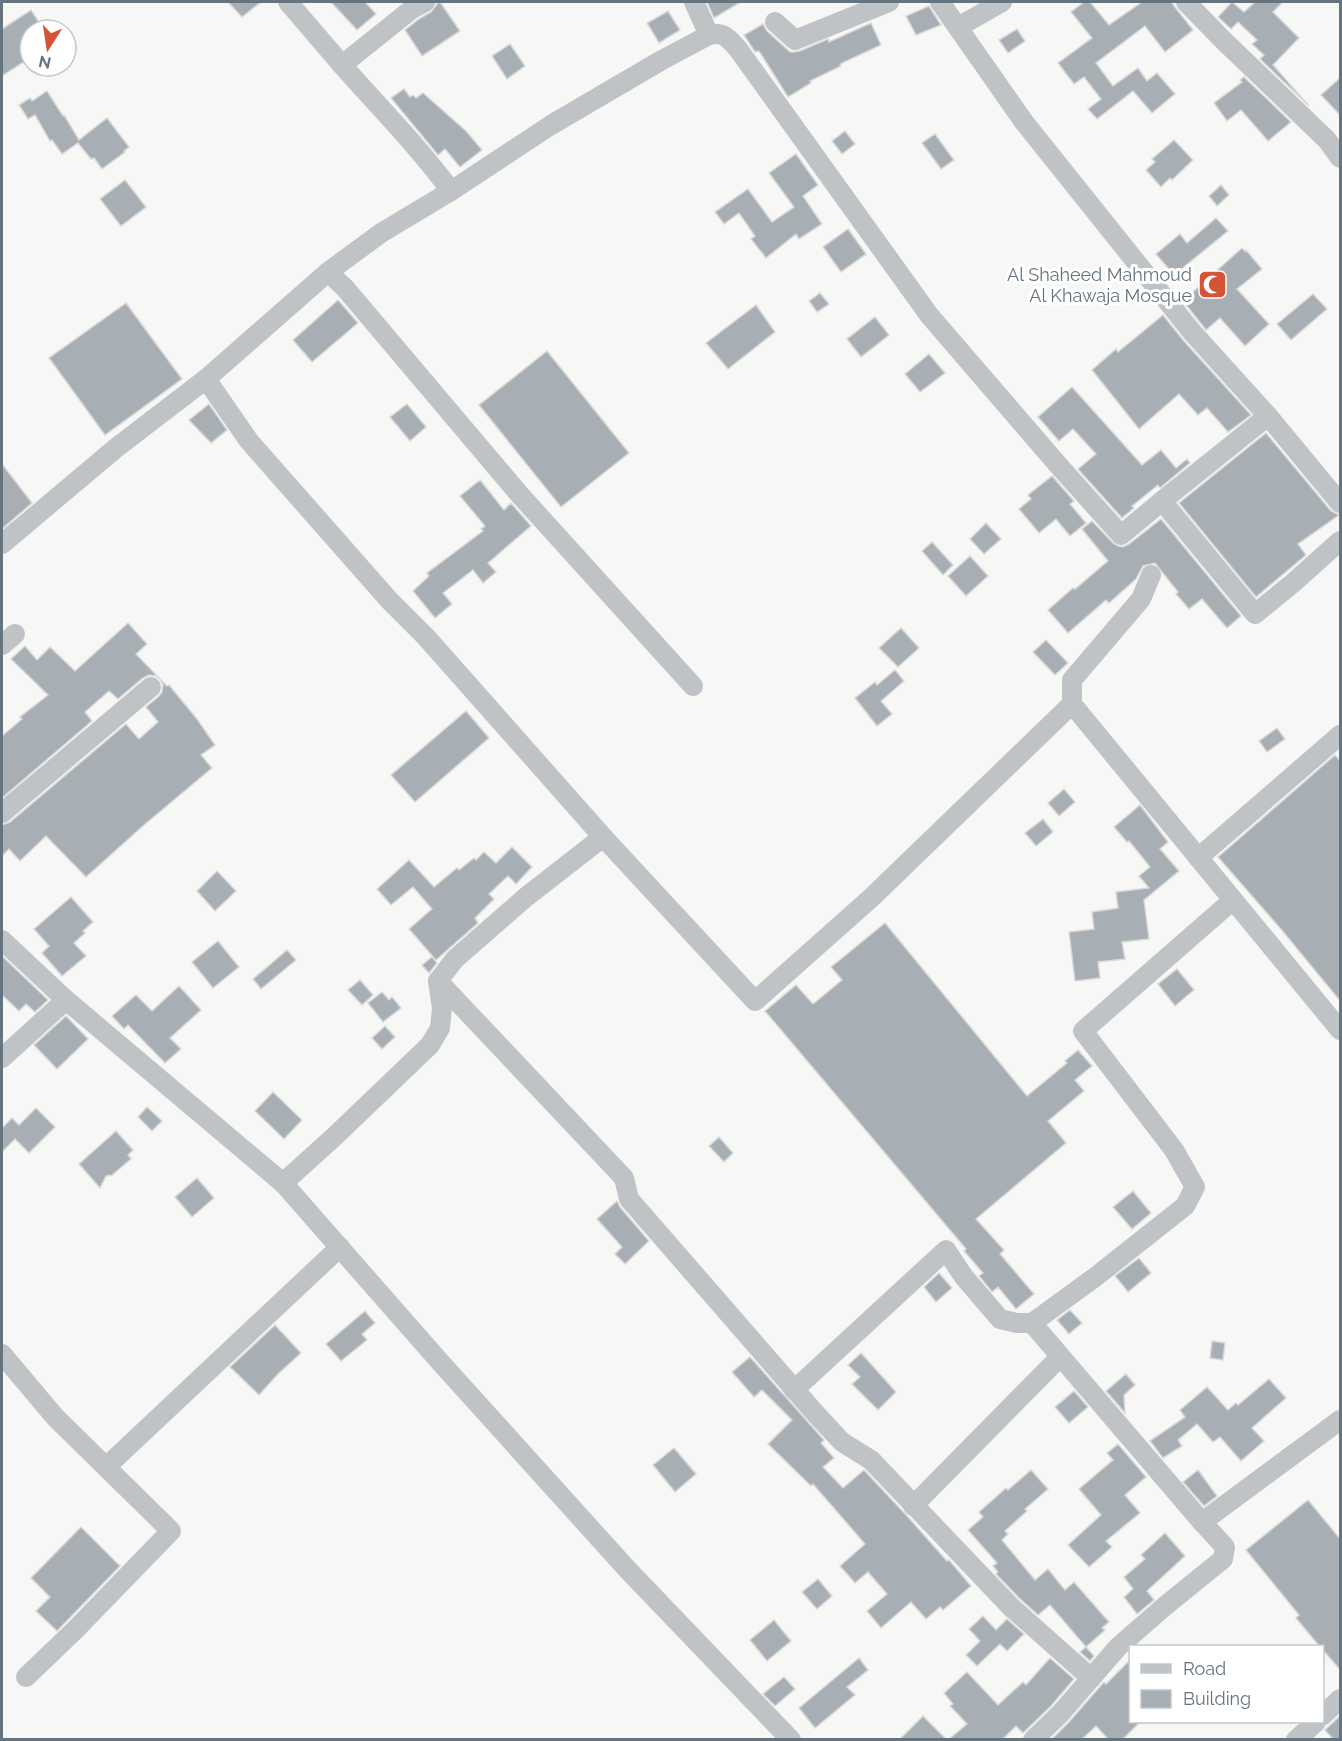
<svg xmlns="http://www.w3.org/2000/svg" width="1342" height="1741" viewBox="0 0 1342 1741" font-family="Raleway,sans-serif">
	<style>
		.building { fill: #a7aeb4; stroke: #d9d9d7; stroke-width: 1.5 }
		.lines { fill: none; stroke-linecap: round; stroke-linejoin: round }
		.street { stroke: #bfc3c6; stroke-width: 20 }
		.labels { text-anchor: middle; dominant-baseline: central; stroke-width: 6; stroke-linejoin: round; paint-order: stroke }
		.poi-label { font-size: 18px; fill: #65747e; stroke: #fff; text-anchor: end }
	</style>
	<rect width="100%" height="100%" fill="#f7f7f5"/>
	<g class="building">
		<polygon points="228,2 261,2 242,17"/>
		<polygon points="331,2 365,2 376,14 357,30"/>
		<polygon points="440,2 460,31 422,56 405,30 419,19 431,12 437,4"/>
		<polygon points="707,2 741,2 714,18"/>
		<polygon points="1084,2 1090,2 1109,25 1142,2 1171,2 1193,30 1165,52 1145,26 1096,63 1113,86 1138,68 1147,81 1157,73 1175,94 1152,113 1133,91 1097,119 1088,109 1101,99 1084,77 1074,84 1058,63 1092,38 1071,12"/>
		<polygon points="1232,2 1244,12 1255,2 1283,2 1273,12 1299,38 1273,65 1309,106 1260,59 1264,55 1252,44 1257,40 1238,22 1231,29 1218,17"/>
		<polygon points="929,6 941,25 916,35 906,16"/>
		<polygon points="31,10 44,30 30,30 30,58 2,76 2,29"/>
		<polygon points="668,11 680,30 659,43 647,23"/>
		<polygon points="871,23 881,45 840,64 841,66 810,81 811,83 788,97 759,51 755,52 744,35 763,24 767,31 790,52 794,52 800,51 828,39 829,42"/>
		<polygon points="1017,29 1025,41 1008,53 999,40"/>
		<polygon points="510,44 525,66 507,79 492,56"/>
		<polygon points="1244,77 1291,122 1268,141 1241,110 1227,121 1214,103 1242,82 1240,80"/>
		<polygon points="1341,77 1341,116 1321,95"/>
		<polygon points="404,89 410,97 413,95 416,98 423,93 466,131 482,150 460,167 445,149 438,155 391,98"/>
		<polygon points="47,91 63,116 64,115 79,140 107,118 129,147 124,151 125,152 102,169 94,158 91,159 78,143 62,154 52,140 50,141 35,115 28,119 19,105 30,98 32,101"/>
		<polygon points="845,131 855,144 842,154 832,141"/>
		<polygon points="935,134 954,160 941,169 922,143"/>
		<polygon points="1174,140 1193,160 1172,180 1170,178 1161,187 1146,170 1155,162 1152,159"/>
		<polygon points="796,154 818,185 803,196 822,224 799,239 796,234 766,258 751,239 755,236 739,213 724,224 715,212 748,189 772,222 794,207 769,173"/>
		<polygon points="125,180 146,207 121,226 100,199"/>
		<polygon points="1221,185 1229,195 1217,206 1209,196"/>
		<polygon points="1216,218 1228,231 1174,275 1156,254 1180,234 1187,243"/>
		<polygon points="848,229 866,254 841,272 823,247"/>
		<polygon points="1242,248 1245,251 1246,250 1262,269 1237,289 1269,324 1245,346 1220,318 1206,330 1183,301"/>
		<polygon points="820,293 829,304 817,312 809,301"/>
		<polygon points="1313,294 1327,309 1291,340 1277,324"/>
		<polygon points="338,300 358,323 312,362 293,340"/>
		<polygon points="126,303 182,379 105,435 49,358"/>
		<polygon points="756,305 775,332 728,369 706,343"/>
		<polygon points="1163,315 1183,340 1251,415 1228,432 1207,408 1198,415 1179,394 1139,429 1092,370 1116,349 1118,352"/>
		<polygon points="875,317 889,335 861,357 847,339"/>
		<polygon points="547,351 629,453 561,507 479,405"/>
		<polygon points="929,354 945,373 920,392 905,374"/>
		<polygon points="1072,387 1142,465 1161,450 1176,468 1187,459 1190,463 1160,488 1158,485 1132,506 1134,508 1122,518 1078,469 1096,454 1073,429 1059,441 1038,417"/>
		<polygon points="209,404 227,430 211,443 189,420"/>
		<polygon points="407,404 426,427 410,441 390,417"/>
		<polygon points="1266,433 1331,511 1339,515 1298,544 1306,555 1256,597 1179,503"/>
		<polygon points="2,464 32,503 2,529"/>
		<polygon points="1052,476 1074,501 1070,504 1086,523 1070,536 1056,519 1039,533 1019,509 1031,499 1028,495"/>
		<polygon points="480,480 504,510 511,503 531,526 488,563 496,572 483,583 473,570 443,593 452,604 435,618 413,591 429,576 427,573 483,531 481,529 485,526 460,496"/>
		<polygon points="1161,519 1241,616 1227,628 1202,599 1189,609 1176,594 1178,592 1155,563 1143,566 1136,579 1109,603 1106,600 1068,633 1048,610 1073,588 1075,589 1108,561 1082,529 1092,521 1113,543 1118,546 1123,547 1129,544"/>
		<polygon points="986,523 1001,539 984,554 970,539"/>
		<polygon points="932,542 953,565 943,575 922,551"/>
		<polygon points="970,556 988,576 966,596 948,576"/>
		<polygon points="128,623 147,644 136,654 167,686 169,685 197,719 215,745 201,755 212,768 144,825 86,877 46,836 20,861 9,849 2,856 2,825 10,822 126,724 139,739 158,722 146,707 159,696 162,692 163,685 160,679 156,676 149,675 143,678 118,699 109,691 85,712 92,721 2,798 2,736 22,719 20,717 48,695 11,659 25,646 37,660 50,647 75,671"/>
		<polygon points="901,628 919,648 898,667 879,648"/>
		<polygon points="1046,640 1068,663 1055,675 1033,652"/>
		<polygon points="895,670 904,681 881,701 892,714 877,726 855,698 875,682 877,685"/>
		<polygon points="466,711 489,738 415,802 391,775"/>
		<polygon points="1277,728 1285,739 1267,752 1259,741"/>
		<polygon points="1335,755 1341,762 1341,1002 1280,928 1218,857"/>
		<polygon points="1064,789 1075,802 1059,816 1048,803"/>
		<polygon points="1140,805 1168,842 1160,849 1179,871 1144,900 1149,939 1122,942 1125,959 1098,962 1100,978 1075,981 1069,932 1094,929 1092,912 1118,908 1116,892 1149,888 1139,876 1150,867 1129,841 1127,842 1114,827"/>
		<polygon points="1043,819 1053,832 1036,846 1025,833"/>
		<polygon points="512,847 532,867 516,884 508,876 489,894 494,899 475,918 478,923 436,960 409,929 432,909 413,887 391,905 377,889 409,860 434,887 457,868 459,870 474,858 476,860 484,852 496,863"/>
		<polygon points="217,871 236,891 215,911 197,891"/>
		<polygon points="71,897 93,922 83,931 85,933 74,943 86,956 62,976 42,953 49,946 34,929"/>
		<polygon points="885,923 1027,1096 1067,1063 1065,1061 1078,1050 1092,1066 1075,1080 1084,1091 1048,1121 1066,1143 976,1219 1004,1250 1000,1254 1034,1294 1016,1309 998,1287 992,1292 979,1276 983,1273 964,1251 966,1249 765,1011 796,985 813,1004 842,980 831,967"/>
		<polygon points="218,941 239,967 213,988 192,962"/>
		<polygon points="287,950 296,960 261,989 253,979"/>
		<polygon points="2,956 48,1000 35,1012 26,1004 19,1011 2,995"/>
		<polygon points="432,957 437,963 429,973 422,965"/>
		<polygon points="1177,969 1194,990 1175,1006 1158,984"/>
		<polygon points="360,980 373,995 362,1005 348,990"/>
		<polygon points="179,986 201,1010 170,1038 181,1049 165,1063 128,1025 124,1029 112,1016 136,995 152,1011"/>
		<polygon points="382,992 389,1000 392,997 401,1008 383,1022 368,1003"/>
		<polygon points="66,1016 88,1039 57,1069 34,1045"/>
		<polygon points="385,1026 395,1037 382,1049 372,1038"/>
		<polygon points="273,1092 302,1120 284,1139 255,1111"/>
		<polygon points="147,1107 162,1121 152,1131 138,1117"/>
		<polygon points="36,1108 55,1127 29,1153 15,1139 2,1152 2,1128 12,1118 19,1125"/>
		<polygon points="116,1131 133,1150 128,1155 131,1159 112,1175 106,1176 100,1188 79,1164"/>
		<polygon points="719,1137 733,1153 724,1162 709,1146"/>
		<polygon points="197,1178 214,1198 192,1217 175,1197"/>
		<polygon points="1133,1191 1151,1213 1132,1229 1113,1207"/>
		<polygon points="617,1201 620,1207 649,1241 625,1264 615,1254 622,1247 597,1219"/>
		<polygon points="1139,1258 1151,1273 1128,1292 1115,1276"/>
		<polygon points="939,1273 952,1288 936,1302 924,1287"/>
		<polygon points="1070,1310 1082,1323 1069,1334 1057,1320"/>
		<polygon points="365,1311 375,1323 362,1334 367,1340 341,1361 326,1344"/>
		<polygon points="275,1325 301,1353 278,1374 259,1395 230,1367"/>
		<polygon points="1212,1341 1225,1343 1223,1360 1210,1358"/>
		<polygon points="861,1353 896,1392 878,1410 852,1384 860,1377 848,1365"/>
		<polygon points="750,1357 824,1440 821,1443 834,1458 823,1467 843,1488 864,1470 908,1517 947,1561 949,1560 971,1586 943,1610 940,1607 926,1619 911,1602 881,1628 867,1611 887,1594 868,1572 855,1583 840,1566 865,1544 813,1484 811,1486 768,1444 792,1420 762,1390 754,1397 732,1372"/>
		<polygon points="1126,1374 1135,1385 1124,1395 1125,1413 1106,1391"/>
		<polygon points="1269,1379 1286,1398 1252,1428 1264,1441 1241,1461 1220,1437 1213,1442 1197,1424 1178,1440 1182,1446 1163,1458 1150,1441 1185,1417 1180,1410 1207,1387 1228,1410 1236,1403 1238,1405"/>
		<polygon points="1074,1391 1088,1407 1069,1423 1055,1407"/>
		<polygon points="1118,1444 1146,1477 1125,1495 1140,1513 1106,1541 1112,1547 1089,1567 1068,1545 1101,1515 1079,1489 1113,1460 1107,1453"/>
		<polygon points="674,1448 696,1474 675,1492 653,1465"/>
		<polygon points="1031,1470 1048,1489 1025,1509 1027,1511 1005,1531 1008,1534 1002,1540 1035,1580 1048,1569 1065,1590 1074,1582 1109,1622 1102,1628 1105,1630 1086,1647 1050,1605 1038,1615 1019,1598 996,1574 998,1572 993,1566 997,1563 968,1530 983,1517 979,1512 1006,1488 1008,1490"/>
		<polygon points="1198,1470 1217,1496 1204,1506 1183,1482"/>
		<polygon points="1308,1500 1341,1540 1341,1671 1323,1650 1323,1647 1320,1647 1296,1618 1299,1615 1246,1550"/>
		<polygon points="81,1527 120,1566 57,1631 36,1611 50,1597 31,1578"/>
		<polygon points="1165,1533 1185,1556 1147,1591 1154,1600 1137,1614 1124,1597 1133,1589 1124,1577 1145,1559 1141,1555"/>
		<polygon points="818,1579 832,1596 817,1609 802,1592"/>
		<polygon points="983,1616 996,1630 1007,1619 1024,1634 1007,1651 1000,1644 977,1666 966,1655 980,1641 969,1629"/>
		<polygon points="774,1620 791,1641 767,1661 750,1640"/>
		<polygon points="1086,1647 1094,1656 1090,1661 1080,1652"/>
		<polygon points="859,1658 868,1670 847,1687 855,1695 815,1728 799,1708"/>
		<polygon points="1050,1658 1074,1679 1051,1706 1023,1733 1016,1726 1002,1740 948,1740 967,1724 950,1706 953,1704 944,1693 967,1672 998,1705 1023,1682 1026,1685"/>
		<polygon points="1131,1659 1131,1722 1140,1722 1122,1740 1109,1740 1096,1726 1081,1740 1051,1740 1069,1722 1104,1682 1106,1684"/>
		<polygon points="784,1677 795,1689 775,1706 763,1694"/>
		<polygon points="1341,1715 1341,1740 1334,1740 1325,1730"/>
		<polygon points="923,1716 947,1740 899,1740"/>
	</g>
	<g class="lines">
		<g class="street">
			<path d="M288 2C306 23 324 44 342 65 379 107 418 146 451 191"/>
			<polyline points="694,2 709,35"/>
			<polyline points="940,2 1024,122 1192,332 1268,416 1340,503"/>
			<polyline points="1186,2 1224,41 1327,140 1340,158"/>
			<polyline points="775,22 795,40 889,2"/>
			<polyline points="958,27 1002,2"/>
			<polyline points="342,65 412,9 425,2"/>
			<polyline points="328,272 345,288 520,495 693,686"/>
			<polyline points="206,379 249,441 389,600 426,637 603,837 755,1001 871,898 1072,704"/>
			<polyline points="1162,501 1255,614 1293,583 1340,541"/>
			<path d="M2 544 116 448 206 379 328 272 381 233 451 191 551 125 662 60 709 35C724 31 729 39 738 49L929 315 1059 466 1121 535 1162 501 1268 416"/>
			<polyline points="1151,575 1141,599 1072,680 1072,704 1340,1030"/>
			<polyline points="2,645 15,634"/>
			<polyline points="2,813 151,687"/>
			<polyline points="1198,858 1340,735"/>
			<polyline points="2,940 66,1000 283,1183 441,1363 627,1569 791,1740"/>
			<polyline points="438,981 624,1178 629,1199 815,1413 842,1442 871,1460 1011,1607 1091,1678"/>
			<polyline points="2,1058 66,1000"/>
			<polyline points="283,1183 335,1136 430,1045 440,1028 442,1008 438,981 455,959 526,897 603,837"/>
			<polyline points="1032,1323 1094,1278 1185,1206 1195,1187 1174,1150 1083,1031 1233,900"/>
			<polyline points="2,1354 55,1417 171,1531 75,1630 26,1677"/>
			<polyline points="794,1390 946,1250 964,1277 1000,1319 1017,1323 1032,1323 1202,1522"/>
			<polyline points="106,1467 340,1247"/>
			<polyline points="913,1506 1060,1357"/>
			<polyline points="1322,1716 1340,1699"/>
			<polyline points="1033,1740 1060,1714 1118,1647 1165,1606 1223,1559 1225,1547 1202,1522 1340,1420"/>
			<polyline points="1296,1740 1316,1722"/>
		</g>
	</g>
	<defs>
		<symbol id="mosque-square" viewBox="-11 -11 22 22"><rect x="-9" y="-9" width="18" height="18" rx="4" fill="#d65436" stroke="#fff"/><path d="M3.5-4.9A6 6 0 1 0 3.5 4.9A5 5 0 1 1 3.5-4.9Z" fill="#fff"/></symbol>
	</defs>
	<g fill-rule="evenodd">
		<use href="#mosque-square" x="1196" y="268" width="33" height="33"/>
	</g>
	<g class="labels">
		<g class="poi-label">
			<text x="1192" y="274">Al Shaheed Mahmoud<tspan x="1192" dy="21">Al Khawaja Mosque</tspan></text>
		</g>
	</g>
	<rect width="1342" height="1741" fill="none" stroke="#65747e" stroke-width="6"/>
	<rect x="1129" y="1645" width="195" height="78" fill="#ffffff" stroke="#c1c7cb" stroke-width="1.5"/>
	<rect x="1141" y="1664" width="30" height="9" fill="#bfc3c6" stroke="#c1c7cb" stroke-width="1.5"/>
	<text x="1183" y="1675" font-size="18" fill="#65747e">Road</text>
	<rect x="1141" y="1690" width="30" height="18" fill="#a7aeb4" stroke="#c1c7cb" stroke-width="1.5"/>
	<text x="1183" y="1705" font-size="18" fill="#65747e">Building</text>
	<g transform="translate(48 48) rotate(192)"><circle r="28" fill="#ffffff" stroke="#c1c7cb" stroke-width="1.5"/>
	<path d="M0-4.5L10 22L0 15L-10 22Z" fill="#d65436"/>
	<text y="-9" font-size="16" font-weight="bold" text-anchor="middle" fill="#65747e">N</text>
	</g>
</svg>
